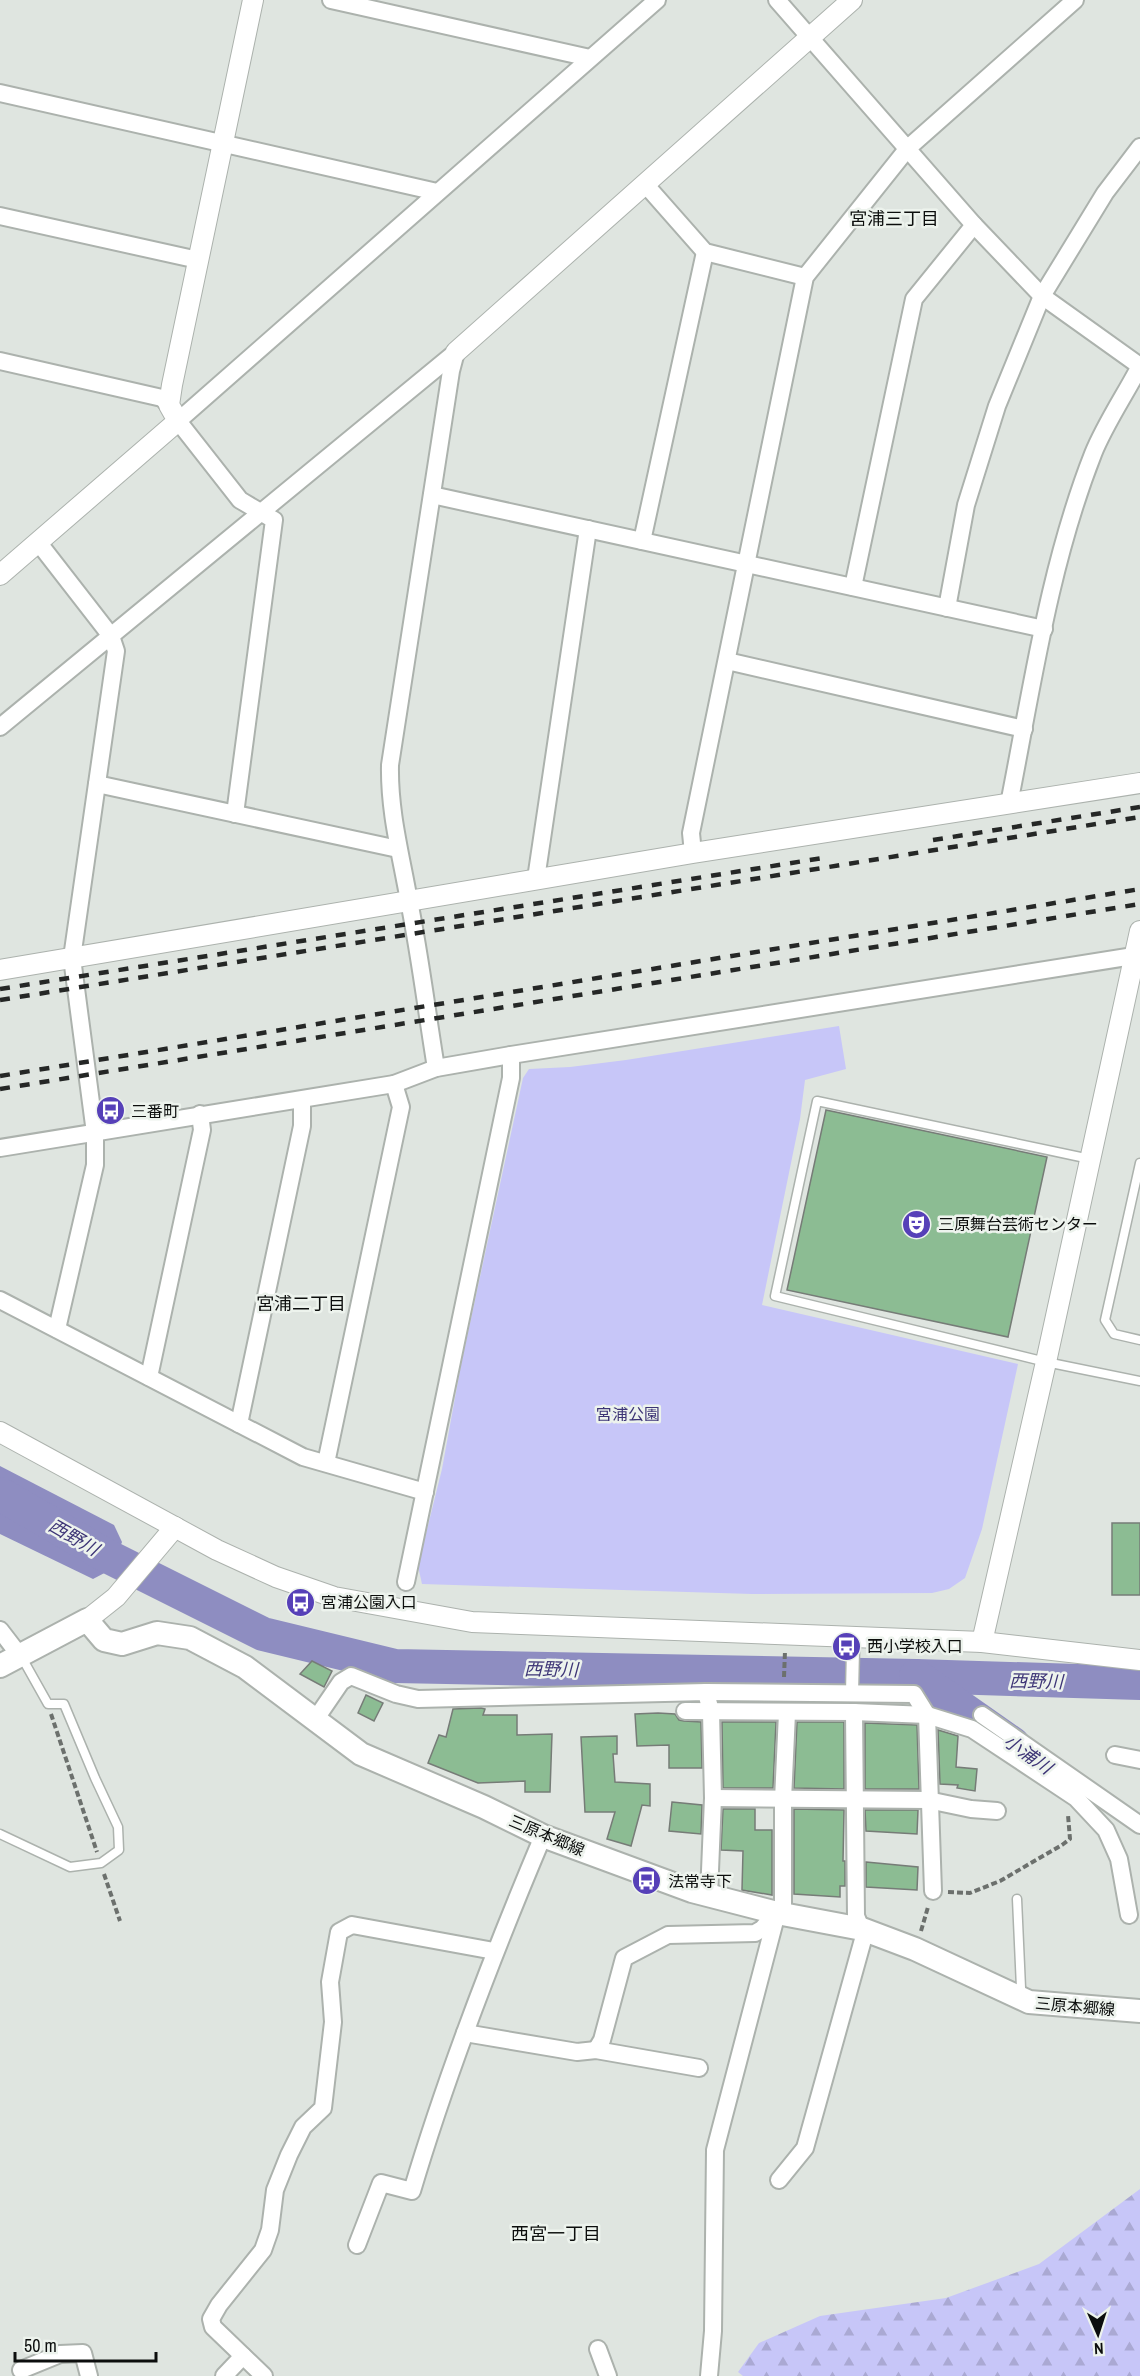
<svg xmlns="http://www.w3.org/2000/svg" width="1140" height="2376" viewBox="0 0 1140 2376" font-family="'Archivo Narrow','Noto Sans JP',sans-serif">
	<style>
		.forest { fill: url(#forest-firs) }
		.park { fill: #c7c6f8 }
		.water { fill: #8e8dc1 }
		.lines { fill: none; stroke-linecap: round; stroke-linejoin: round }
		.river { stroke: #8e8dc1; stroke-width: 34 }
		.building { fill: #8cbc93; stroke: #767c77; stroke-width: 1.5 }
		.service-casing { stroke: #acb2ad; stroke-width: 11 }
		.pedestrian-casing { stroke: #acb2ad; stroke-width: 15 }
		.minor-casing { stroke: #acb2ad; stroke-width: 20 }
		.tertiary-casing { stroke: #acb2ad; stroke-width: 22 }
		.secondary-casing { stroke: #acb2ad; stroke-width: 26 }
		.path { stroke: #6c706d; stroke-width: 4; stroke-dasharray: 6 3; stroke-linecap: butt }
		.service { stroke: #fff; stroke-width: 8 }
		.pedestrian { stroke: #fff; stroke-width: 12 }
		.minor { stroke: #fff; stroke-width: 16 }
		.tertiary { stroke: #fff; stroke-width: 20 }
		.secondary { stroke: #fff; stroke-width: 22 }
		.rail { stroke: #252726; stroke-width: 4.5; stroke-dasharray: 10 10; stroke-linecap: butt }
		.labels { text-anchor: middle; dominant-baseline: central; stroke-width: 5; stroke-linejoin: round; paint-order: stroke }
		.poi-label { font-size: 16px; fill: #0c0e0d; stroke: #edf3ed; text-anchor: start }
		.park-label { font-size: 16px; fill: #3c3475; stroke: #edf3ed }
		.street-label { font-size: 16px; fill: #0c0e0d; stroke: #edf3ed }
		.neighbourhood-label { font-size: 18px; fill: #0c0e0d; stroke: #edf3ed }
		.water-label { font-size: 18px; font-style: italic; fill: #3d3576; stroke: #edf3ed }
	</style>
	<defs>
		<pattern id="forest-firs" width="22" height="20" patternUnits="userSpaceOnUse" patternTransform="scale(1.5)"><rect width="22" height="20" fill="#c7c6f8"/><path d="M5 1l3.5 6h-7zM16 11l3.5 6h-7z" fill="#aaa9d3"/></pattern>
	</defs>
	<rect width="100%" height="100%" fill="#dfe5e0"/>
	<polygon class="forest" points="1140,2189 1140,2376 743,2376 738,2372 759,2343 820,2316 946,2298 1039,2264"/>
	<polygon class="park" points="839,1026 846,1069 805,1080 800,1119 762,1305 1018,1364 982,1529 965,1578 949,1589 932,1593 752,1594 422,1584 418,1566 442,1469 461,1365 523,1078 529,1069 570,1067 626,1060"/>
	<polygon class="water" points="0,1466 114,1525 122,1542 112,1569 93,1579 0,1534"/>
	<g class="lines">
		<g class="river">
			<polyline points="0,1494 107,1556 263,1634 395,1666 916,1676 1140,1683"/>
			<polyline points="916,1676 1013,1744"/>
		</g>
	</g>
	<g class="building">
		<polygon points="826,1110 1047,1157 1008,1337 787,1290"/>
		<rect x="1112" y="1523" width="28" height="72"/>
		<polygon points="312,1661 332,1671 324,1687 300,1674"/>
		<polygon points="366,1695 383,1703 374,1721 358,1713"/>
		<polygon points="481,1708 485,1709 483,1715 517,1715 517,1735 552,1734 550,1792 525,1792 525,1781 478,1783 428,1763 439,1735 446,1737 453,1709"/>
		<polygon points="658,1713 675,1714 679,1720 684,1721 701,1722 702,1768 669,1768 669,1745 637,1746 635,1714"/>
		<polygon points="722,1722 776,1722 773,1788 723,1788"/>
		<polygon points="797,1722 844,1722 844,1789 794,1788"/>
		<polygon points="865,1723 917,1725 919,1789 865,1789"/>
		<polygon points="938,1730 958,1736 956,1767 977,1769 975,1791 957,1788 958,1785 940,1784"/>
		<polygon points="617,1736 617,1754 613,1754 615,1782 650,1784 650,1806 642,1805 631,1846 607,1839 615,1812 585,1812 581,1737"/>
		<polygon points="672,1802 702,1805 701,1834 669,1831"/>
		<polygon points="723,1809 755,1809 755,1830 772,1830 772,1895 742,1890 743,1851 721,1850"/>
		<polygon points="794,1809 844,1810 843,1861 845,1861 845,1886 840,1886 840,1897 794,1894"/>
		<polygon points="865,1810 918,1810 917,1834 866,1831"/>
		<polygon points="866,1862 918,1867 917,1890 866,1887"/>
	</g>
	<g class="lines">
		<defs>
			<g id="service">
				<polyline points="1090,1159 817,1101 775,1296 1046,1362 1140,1381"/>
				<polyline points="1140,1163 1105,1320 1114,1334 1140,1340"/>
				<polyline points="0,1834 70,1867 101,1863 119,1850 118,1827 95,1778 64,1704 48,1704 21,1656"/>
				<polyline points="1017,1899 1021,1988 1018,1994"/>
			</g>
			<polyline id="pedestrian" points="852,1693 853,1649"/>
			<g id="minor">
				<polyline points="331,0 590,58"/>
				<polyline points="777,0 974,225 1042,296 1140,366"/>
				<polyline points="0,93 437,192"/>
				<polyline points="645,184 705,252 805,277"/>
				<polyline points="0,216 198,260"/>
				<polyline points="0,361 162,398 169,405"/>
				<polyline points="432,495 1044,629"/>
				<polyline points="642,541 705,252"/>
				<polyline points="38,542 111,636 116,651 72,958 95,1133 95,1165 57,1329"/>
				<polyline points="853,587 914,299 974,225"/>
				<polyline points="947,608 966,505 997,406 1042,296 1105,193 1140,147"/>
				<polyline points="727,661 1024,729"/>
				<polyline points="0,727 456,352"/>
				<polyline points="97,784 398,849"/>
				<path d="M1009 804C1032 688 1049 566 1093 454 1105 424 1125 395 1140 366"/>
				<polyline points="235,814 274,520 240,500 178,421 657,0"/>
				<polyline points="693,853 691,833 805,277 908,148 1075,0"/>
				<polyline points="536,879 588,529"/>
				<path d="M436 1068C427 1013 420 956 409 901 401 855 389 812 390 765L451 371 456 352"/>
				<polyline points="0,1148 394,1084 436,1068 511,1055 1140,955"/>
				<polyline points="0,1300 303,1457 425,1492"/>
				<polyline points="149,1377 202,1130 200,1114"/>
				<polyline points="239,1424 302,1126 302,1100"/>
				<polyline points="326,1463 401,1107 394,1084"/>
				<polyline points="406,1582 511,1078 511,1055"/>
				<polyline points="0,1630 20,1656"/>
				<polyline points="706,1692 914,1694 927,1715 933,1891"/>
				<polyline points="685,1711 854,1712 927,1715 972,1729 1076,1798 1106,1830 1119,1859 1129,1915"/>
				<polyline points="982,1715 1140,1825"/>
				<polyline points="315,1720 341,1682 351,1676 396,1694 418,1699 706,1692 711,1712 713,1798 709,1895"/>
				<polyline points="1115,1755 1140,1760"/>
				<polyline points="713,1798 928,1800 971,1809 997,1811"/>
				<polyline points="465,2033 577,2052 596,2050 699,2068"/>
				<polyline points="596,2050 602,2040 624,1958 668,1935 755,1933 762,1929 783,1905 783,1800 787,1713"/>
				<polyline points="779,2180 805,2148 864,1936 856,1916 854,1712"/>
				<path d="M357 2245 381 2183 412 2191C448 2070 494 1952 543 1836"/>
				<polyline points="598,2349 608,2376"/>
				<polyline points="21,2370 60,2354 83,2353 89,2376"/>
				<polyline points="224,2376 243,2356"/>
				<polyline points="264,2376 213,2327 211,2319 219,2305 263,2250 270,2230 275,2190 289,2155 303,2127 323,2108 333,2022 330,1982 339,1932 352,1925 494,1951"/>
				<polyline points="709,2376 713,2331 715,2150 777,1913"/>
			</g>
			<g id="tertiary">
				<polyline points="456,352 852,0"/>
				<polyline points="0,575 178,421 169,405 172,385 253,0"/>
				<polyline points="0,970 693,853 1140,783"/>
				<polyline points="0,1432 217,1550 276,1577 334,1597 472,1622 982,1642 1140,1660"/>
				<polyline points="87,1620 116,1597 175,1527"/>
				<polyline points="982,1642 1046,1362 1140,931"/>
			</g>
			<polyline id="secondary" points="0,1666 87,1620 104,1640 122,1644 157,1633 190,1638 245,1667 361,1754 484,1807 543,1836 692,1891 777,1913 862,1929 915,1949 1029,2002 1140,2011"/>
		</defs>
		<use href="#service" class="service-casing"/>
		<use href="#pedestrian" class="pedestrian-casing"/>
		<use href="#minor" class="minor-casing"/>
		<use href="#tertiary" class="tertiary-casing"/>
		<use href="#secondary" class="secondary-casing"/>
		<g class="path">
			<polyline points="784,1677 785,1651"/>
			<polyline points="51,1714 97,1852"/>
			<polyline points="104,1874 120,1921"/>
			<polyline points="948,1892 970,1893 1000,1881 1062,1845 1070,1839 1068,1815"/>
			<polyline points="921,1931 928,1907"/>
		</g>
		<use href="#service" class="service"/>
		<use href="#pedestrian" class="pedestrian"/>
		<use href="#minor" class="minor"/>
		<use href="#tertiary" class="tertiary"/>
		<use href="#secondary" class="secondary"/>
		<g class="rail">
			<polyline points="933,840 1140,807"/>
			<polyline points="0,989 829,857"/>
			<polyline points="0,1000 1140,817"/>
			<polyline points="0,1076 1140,889"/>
			<polyline points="0,1089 1140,904"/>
		</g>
	</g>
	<defs>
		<symbol id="bus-disc" viewBox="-11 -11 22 22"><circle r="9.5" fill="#5640b8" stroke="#edf3ed"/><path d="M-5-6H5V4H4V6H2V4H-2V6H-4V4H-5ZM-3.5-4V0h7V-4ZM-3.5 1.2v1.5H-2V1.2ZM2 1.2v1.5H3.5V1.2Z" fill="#fff"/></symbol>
		<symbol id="theatre-disc" viewBox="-11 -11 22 22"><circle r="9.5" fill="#5640b8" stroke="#edf3ed"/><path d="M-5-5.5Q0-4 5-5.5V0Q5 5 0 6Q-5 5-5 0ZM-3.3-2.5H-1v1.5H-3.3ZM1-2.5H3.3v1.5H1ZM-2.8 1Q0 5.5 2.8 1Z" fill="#fff"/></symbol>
	</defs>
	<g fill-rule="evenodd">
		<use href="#bus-disc" x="94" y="1094" width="33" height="33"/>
		<use href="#theatre-disc" x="900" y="1208" width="33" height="33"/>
		<use href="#bus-disc" x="284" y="1586" width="33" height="33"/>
		<use href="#bus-disc" x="830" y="1630" width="33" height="33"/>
		<use href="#bus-disc" x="630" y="1864" width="33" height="33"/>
	</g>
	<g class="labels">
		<g class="poi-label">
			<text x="131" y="1111">三番町</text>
			<text x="938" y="1224">三原舞台芸術センター</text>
			<text x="321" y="1602">宮浦公園入口</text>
			<text x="867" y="1646">西小学校入口</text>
			<text x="668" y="1881">法常寺下</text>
		</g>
		<g class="park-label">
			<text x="628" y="1414">宮浦公園</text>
		</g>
		<g class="street-label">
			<text transform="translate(547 1835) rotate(23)">三原本郷線</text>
			<text transform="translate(1075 2006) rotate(5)">三原本郷線</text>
		</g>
		<g class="neighbourhood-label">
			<text x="894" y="218">宮浦三丁目</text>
			<text x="301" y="1303">宮浦二丁目</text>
			<text x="556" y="2233">西宮一丁目</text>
		</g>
		<g class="water-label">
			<text transform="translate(74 1537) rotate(30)">西野川</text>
			<text transform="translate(551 1669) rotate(1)">西野川</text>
			<text transform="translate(1036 1681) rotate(1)">西野川</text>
			<text transform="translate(1028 1754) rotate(35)">小浦川</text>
		</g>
	</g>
	<g transform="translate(1098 2334) rotate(177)" stroke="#edf3ed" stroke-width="4.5" paint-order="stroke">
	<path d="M0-4.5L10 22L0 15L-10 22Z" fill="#0c0e0d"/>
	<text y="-9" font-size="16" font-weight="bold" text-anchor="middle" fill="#0c0e0d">N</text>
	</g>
	<path d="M15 2352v9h141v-9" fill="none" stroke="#0c0e0d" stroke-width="3"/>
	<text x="24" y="2352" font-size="18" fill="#0c0e0d" stroke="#edf3ed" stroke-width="4.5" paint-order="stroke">50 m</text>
</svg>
